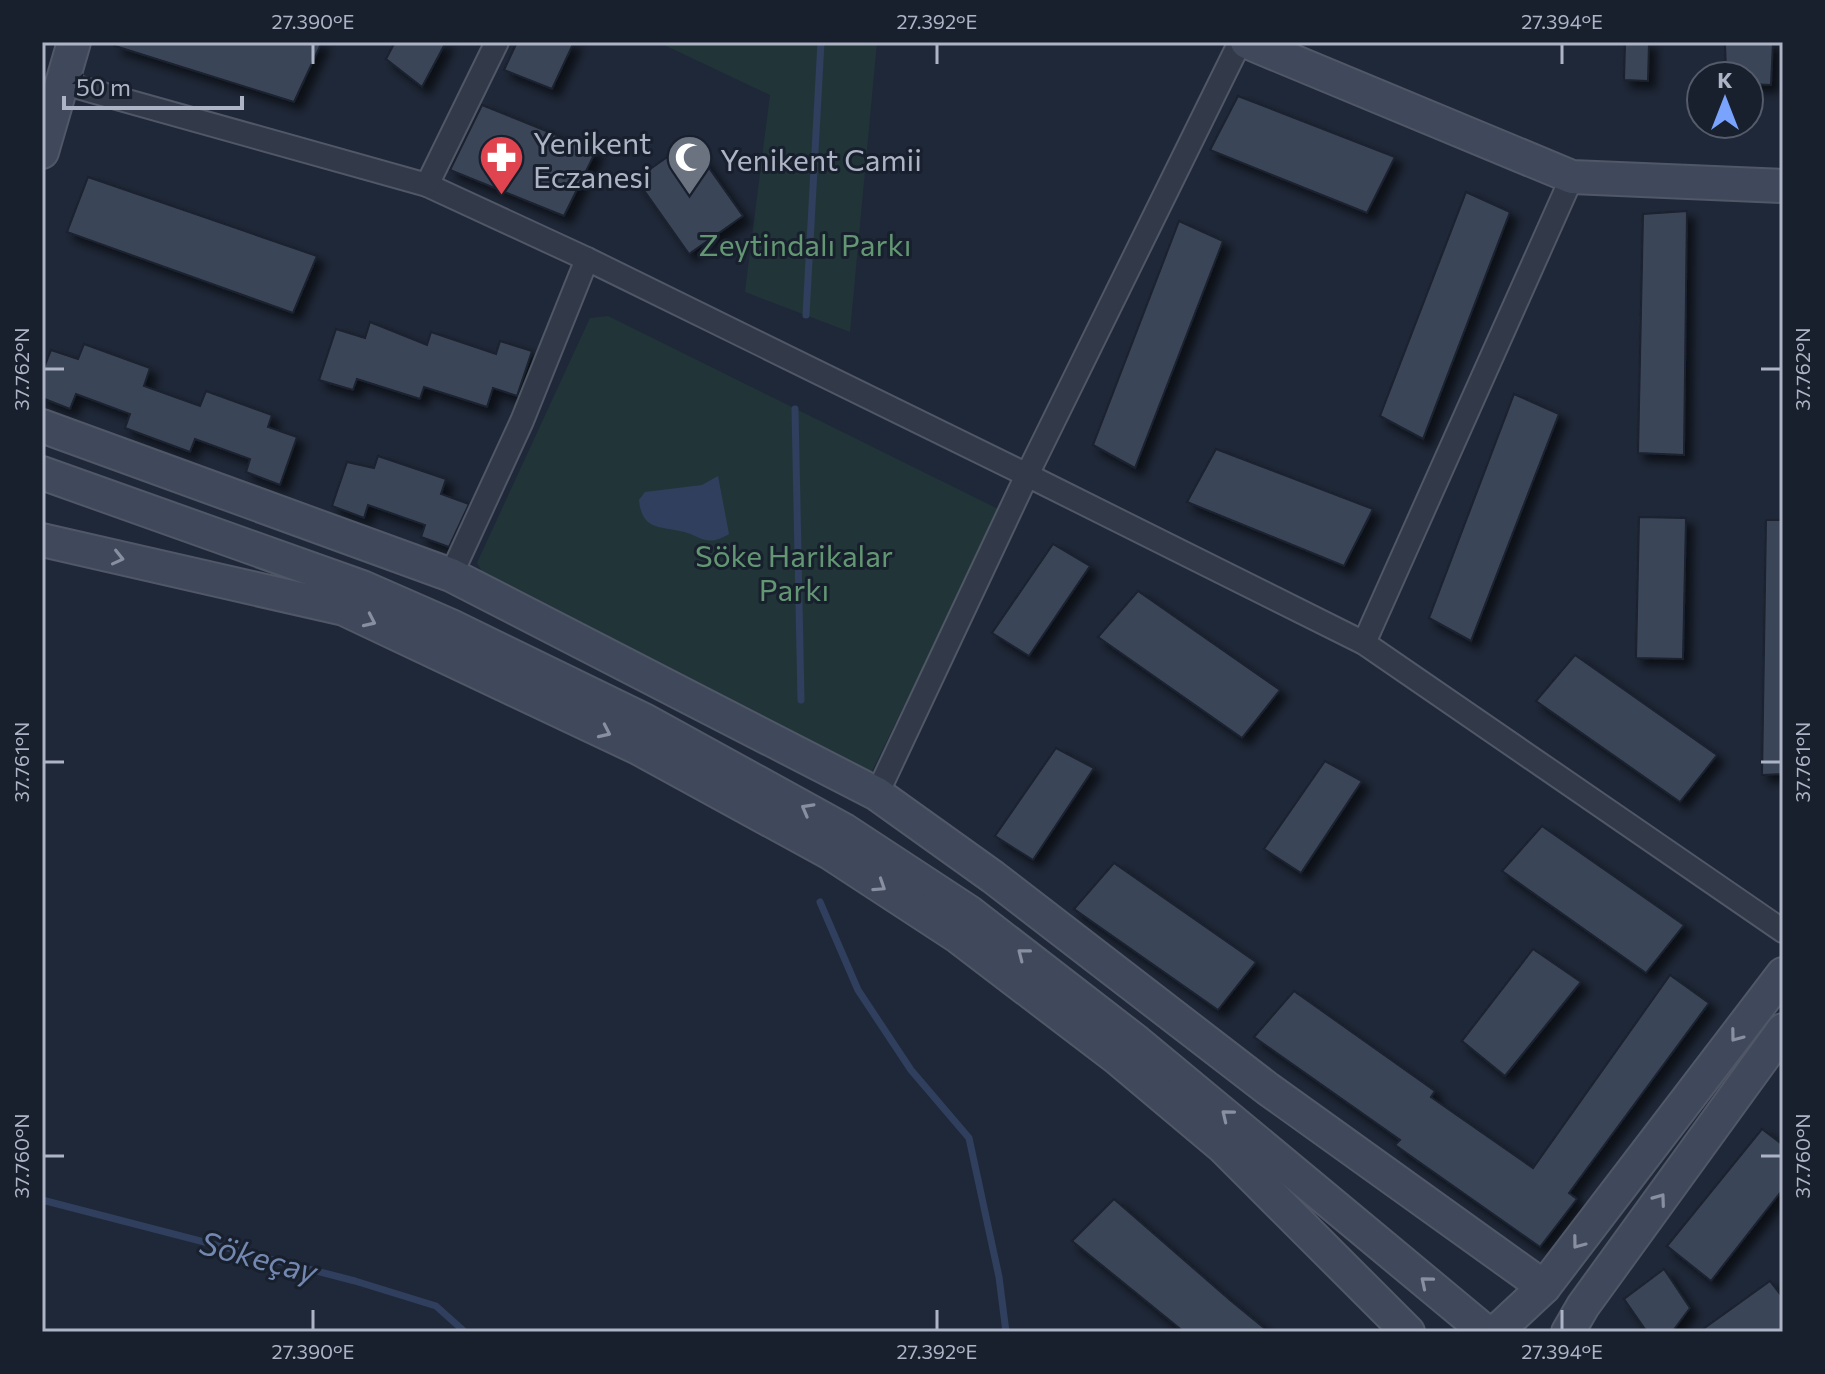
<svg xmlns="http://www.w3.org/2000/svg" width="1825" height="1374" viewBox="0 0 1825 1374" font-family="Commissioner,sans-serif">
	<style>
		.green { fill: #213539 }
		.water { fill: #303f5e }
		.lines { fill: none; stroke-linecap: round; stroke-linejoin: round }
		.stream { stroke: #303f5e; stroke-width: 7 }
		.building { fill: #3b4558; stroke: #1a212f; stroke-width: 2; filter: url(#shadow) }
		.street-casing { stroke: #505766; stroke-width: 26 }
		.secondary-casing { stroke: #505766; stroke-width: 36 }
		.street { stroke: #323a49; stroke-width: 22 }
		.secondary { stroke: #40495c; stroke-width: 32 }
		.oneway { stroke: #878fa0 }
		.ticks { fill: none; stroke: #adb4c5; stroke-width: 3 }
		.labels { text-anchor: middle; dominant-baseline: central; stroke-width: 6; stroke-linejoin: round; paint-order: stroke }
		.poi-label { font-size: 30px; fill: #adb4c5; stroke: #181f2d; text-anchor: start }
		.park-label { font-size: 30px; fill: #639773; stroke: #181f2d }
		.water-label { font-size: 32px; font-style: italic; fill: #7388b0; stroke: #181f2d }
		.neatline { fill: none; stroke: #adb4c5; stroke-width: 3 }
		.ticks-label { font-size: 20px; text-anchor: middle; fill: #adb4c5 }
	</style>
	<defs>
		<filter id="shadow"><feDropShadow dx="7" dy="7" stdDeviation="4" flood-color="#0009"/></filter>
	</defs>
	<rect width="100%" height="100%" fill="#1f2838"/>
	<g class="green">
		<polygon points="658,42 877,42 850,332 745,292 770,95"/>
		<polygon points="608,316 1000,510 871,773 488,582 477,563 590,318"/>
	</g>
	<path class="water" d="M718 476 729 534C705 548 703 536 680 531 657 526 642 529 639 500L645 492 702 485Z"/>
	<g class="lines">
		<g class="stream">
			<polyline points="806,315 821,42"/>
			<polyline points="795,409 801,700"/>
			<polyline points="820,902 858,990 911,1070 969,1138 999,1277 1006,1332"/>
			<polyline points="42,1200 355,1281 436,1306 465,1332"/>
		</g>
	</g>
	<g class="building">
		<polygon points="116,42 322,42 294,102 115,46"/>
		<polygon points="395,42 446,42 422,87 386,59"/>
		<polygon points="517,42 574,42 552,89 504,70"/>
		<polygon points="1625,42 1649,42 1648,81 1624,80"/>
		<polygon points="1725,42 1773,42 1771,85 1749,84 1749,76 1726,76"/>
		<polygon points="1238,96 1395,157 1367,213 1210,150"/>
		<polygon points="482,105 596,151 564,216 450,170"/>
		<polygon points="690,141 743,216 689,254 636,179"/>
		<polygon points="88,177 317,256 293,313 67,232"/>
		<polygon points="1466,192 1510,212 1423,439 1380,416"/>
		<polygon points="1687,211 1684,455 1638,453 1643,214"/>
		<polygon points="1179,221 1223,241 1135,468 1093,445"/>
		<polygon points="370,322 427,345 431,332 496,354 500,341 532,351 517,396 493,388 487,407 424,387 420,399 357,379 353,390 319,380 336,329 365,338"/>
		<polygon points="84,344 150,368 144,386 200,406 206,391 272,415 268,427 297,437 280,485 246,472 250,459 195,439 190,452 125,428 130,414 76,394 70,409 42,398 42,373 51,350 78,359"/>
		<polygon points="1514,394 1559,414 1471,641 1429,618"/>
		<polygon points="1216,449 1373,509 1344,566 1187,502"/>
		<polygon points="378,456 446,479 441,494 469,504 449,547 421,537 425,525 368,505 364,518 332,506 347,462 374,468"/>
		<polygon points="1639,517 1686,518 1683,659 1636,658"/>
		<polygon points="1766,520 1783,520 1783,774 1762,775"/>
		<polygon points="1053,544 1090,566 1029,656 992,633"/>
		<polygon points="1138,591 1280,690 1242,738 1098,637"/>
		<polygon points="1575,655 1717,755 1680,802 1536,701"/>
		<polygon points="1056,748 1094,768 1033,860 995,836"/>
		<polygon points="1325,761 1362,781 1301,873 1264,849"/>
		<polygon points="1542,826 1684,925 1646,973 1502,871"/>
		<polygon points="1114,863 1256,962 1218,1010 1074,909"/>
		<polygon points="1533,949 1581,982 1505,1076 1462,1041"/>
		<polygon points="1670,975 1709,1003 1569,1193 1577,1199 1540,1247 1395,1145 1400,1140 1254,1037 1294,991 1435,1091 1431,1097 1533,1168"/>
		<polygon points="1762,1129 1783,1145 1783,1189 1711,1281 1667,1246"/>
		<polygon points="1114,1199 1230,1300 1269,1332 1184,1332 1072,1241"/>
		<polygon points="1664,1269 1690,1308 1672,1332 1647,1332 1624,1299"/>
		<polygon points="1770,1281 1783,1298 1783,1332 1699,1332"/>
	</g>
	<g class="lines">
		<defs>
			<g id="street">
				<polyline points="63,83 427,185 587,259 1027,475 1364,643 1783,931"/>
				<polyline points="427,185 497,42"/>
				<polyline points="451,575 522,421 587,259"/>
				<polyline points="1364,643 1572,177"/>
				<polyline points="877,794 1027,475 1240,42"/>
			</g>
			<g id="secondary">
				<polyline points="1247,42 1572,177 1783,186"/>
				<polyline points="42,152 74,42"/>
				<polyline points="42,426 451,575 877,794 993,877 1268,1089 1544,1287"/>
				<polyline points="42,473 362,587 451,626 646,721 844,830 969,912 1137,1042 1486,1332"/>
				<polyline points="42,540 344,609 638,748 830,853 957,936 1117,1058 1223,1147 1408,1332"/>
				<polyline points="1496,1332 1544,1287 1783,974"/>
				<polyline points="1568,1332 1583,1306 1783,1030"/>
			</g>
		</defs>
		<use href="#street" class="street-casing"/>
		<use href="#secondary" class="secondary-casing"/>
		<use href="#street" class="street"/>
		<use href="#secondary" class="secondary"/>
	</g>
	<defs><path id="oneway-chevron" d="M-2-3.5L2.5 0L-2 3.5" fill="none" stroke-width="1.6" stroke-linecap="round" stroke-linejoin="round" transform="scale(2)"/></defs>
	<g class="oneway">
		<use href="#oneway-chevron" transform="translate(118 558) rotate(13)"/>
		<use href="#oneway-chevron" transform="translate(370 621) rotate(25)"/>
		<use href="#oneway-chevron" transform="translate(605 732) rotate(25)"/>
		<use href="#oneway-chevron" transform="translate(807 809) rotate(-151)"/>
		<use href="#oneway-chevron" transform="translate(880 886) rotate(33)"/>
		<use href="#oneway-chevron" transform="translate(1023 954) rotate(-142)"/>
		<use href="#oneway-chevron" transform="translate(1736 1036) rotate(127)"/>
		<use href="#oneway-chevron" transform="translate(1227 1115) rotate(-141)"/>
		<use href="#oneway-chevron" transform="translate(1660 1199) rotate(-54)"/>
		<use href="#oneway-chevron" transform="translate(1578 1243) rotate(127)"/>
		<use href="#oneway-chevron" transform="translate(1426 1282) rotate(-140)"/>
	</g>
	<path class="ticks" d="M313 44V64M937 44V64M1562 44V64M44 369H64M1761 369H1781M44 762H64M1761 762H1781M44 1156H64M1761 1156H1781M313 1310V1330M937 1310V1330M1562 1310V1330"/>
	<defs>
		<symbol id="pharmacy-pin" viewBox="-11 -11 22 30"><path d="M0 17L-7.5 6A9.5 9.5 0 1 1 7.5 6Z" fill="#e0444e" stroke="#181f2d"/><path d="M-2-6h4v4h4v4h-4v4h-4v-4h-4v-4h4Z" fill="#fff"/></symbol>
		<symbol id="mosque-pin" viewBox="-11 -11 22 30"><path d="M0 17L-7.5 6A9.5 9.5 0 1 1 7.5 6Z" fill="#6b7280" stroke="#181f2d"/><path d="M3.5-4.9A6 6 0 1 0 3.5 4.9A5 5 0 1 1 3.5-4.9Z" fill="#fff"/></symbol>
	</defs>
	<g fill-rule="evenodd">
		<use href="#pharmacy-pin" x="476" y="132" width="51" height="69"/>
		<use href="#mosque-pin" x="664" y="132" width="51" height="69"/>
	</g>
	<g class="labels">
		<g class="poi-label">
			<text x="533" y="141">Yenikent<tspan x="533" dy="34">Eczanesi</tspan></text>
			<text x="720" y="158">Yenikent Camii</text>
		</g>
		<g class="park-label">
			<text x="805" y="243">Zeytindalı Parkı</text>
			<text x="794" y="554">Söke Harikalar<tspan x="794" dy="34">Parkı</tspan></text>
		</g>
		<g class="water-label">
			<text transform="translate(259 1256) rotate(15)">Sökeçay</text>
		</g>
	</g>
	<rect width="1825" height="1374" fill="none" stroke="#181f2d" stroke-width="88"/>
	<g transform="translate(1725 100)"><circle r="38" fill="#181f2d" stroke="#545b6a" stroke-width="2"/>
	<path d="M0-6L14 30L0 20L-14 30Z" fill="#7aa3fd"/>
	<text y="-12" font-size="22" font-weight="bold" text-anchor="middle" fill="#adb4c5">K</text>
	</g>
	<path d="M64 96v12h178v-12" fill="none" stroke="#adb4c5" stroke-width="4"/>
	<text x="76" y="96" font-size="24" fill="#adb4c5" stroke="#181f2d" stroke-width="6" paint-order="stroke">50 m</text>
	<rect x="44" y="44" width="1737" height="1286" class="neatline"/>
	<g class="ticks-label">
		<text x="313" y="29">27.390°E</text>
		<text x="937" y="29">27.392°E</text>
		<text x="1562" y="29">27.394°E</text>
		<text transform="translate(22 369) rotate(-90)" y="7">37.762°N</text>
		<text transform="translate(1803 369) rotate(-90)" y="7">37.762°N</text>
		<text transform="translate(22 762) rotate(-90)" y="7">37.761°N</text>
		<text transform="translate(1803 762) rotate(-90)" y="7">37.761°N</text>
		<text transform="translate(22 1156) rotate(-90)" y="7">37.760°N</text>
		<text transform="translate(1803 1156) rotate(-90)" y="7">37.760°N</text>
		<text x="313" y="1359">27.390°E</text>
		<text x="937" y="1359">27.392°E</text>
		<text x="1562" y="1359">27.394°E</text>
	</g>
</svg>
